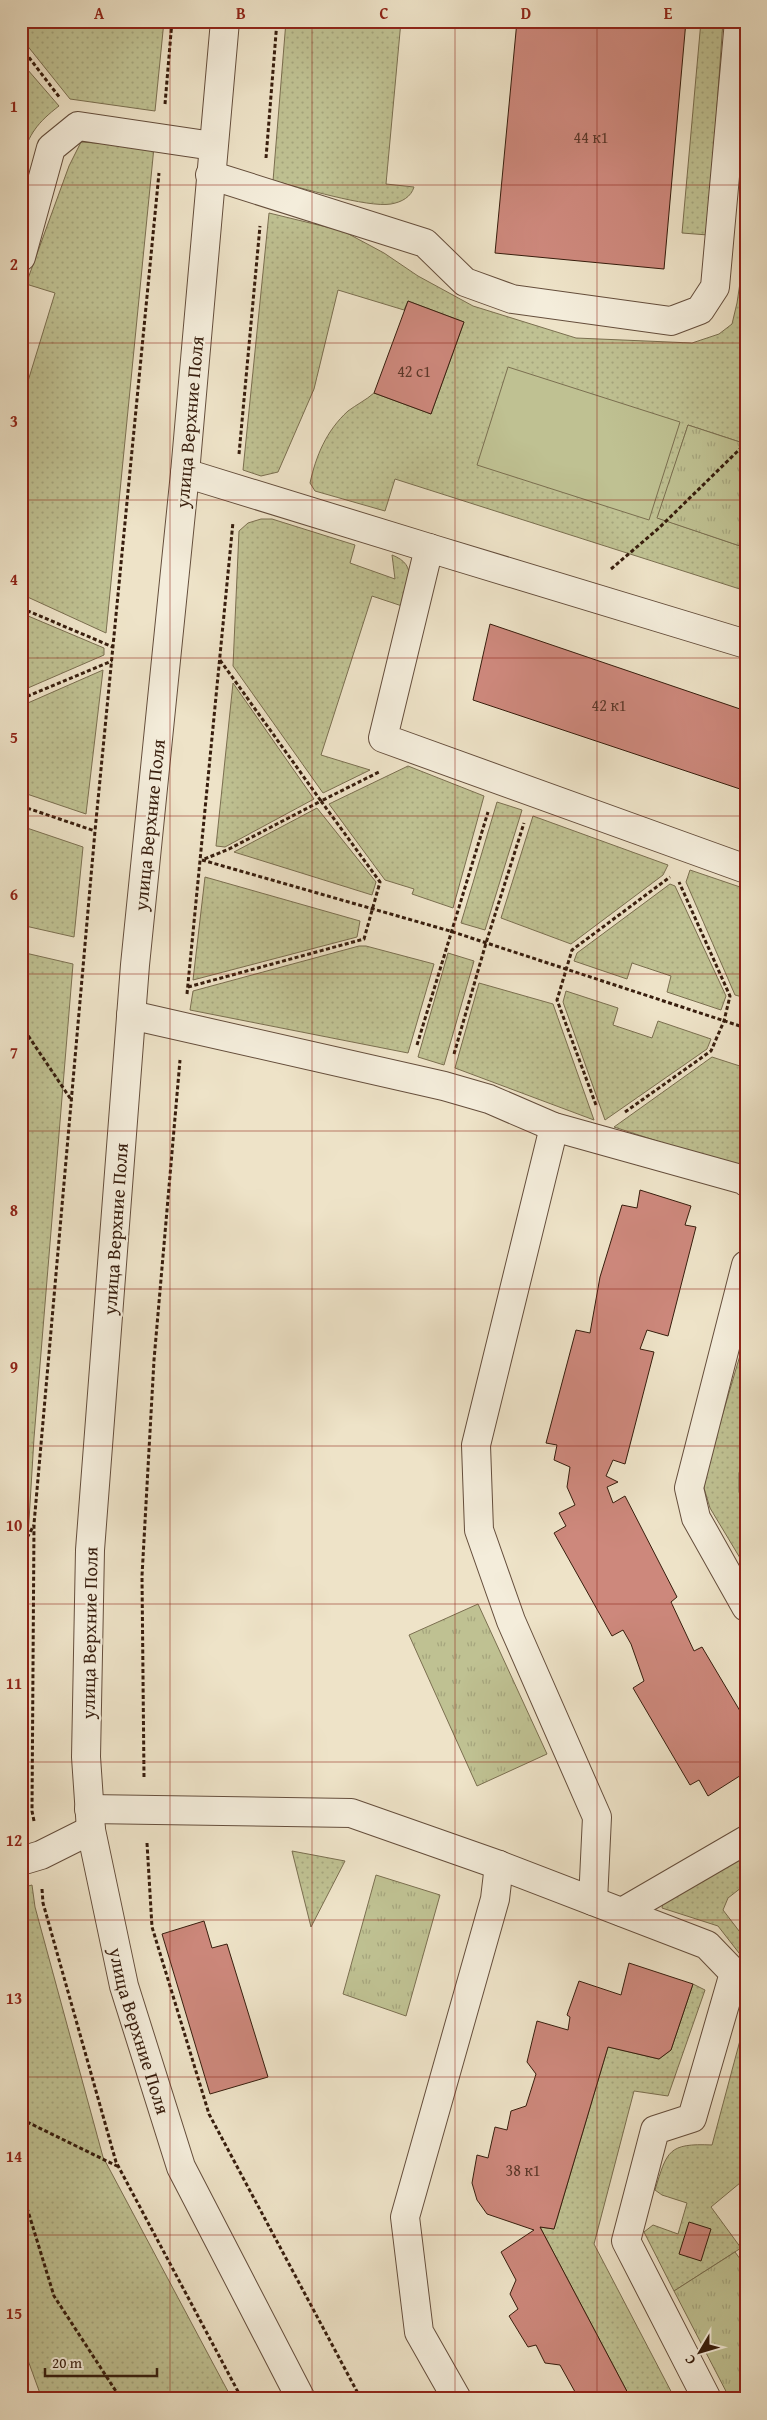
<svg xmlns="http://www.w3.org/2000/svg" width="767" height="2420" viewBox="0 0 767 2420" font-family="'Gentium Book Plus',serif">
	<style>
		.grass { fill: url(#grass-dots); stroke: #7b6f50 }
		.park { fill: url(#park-tufts); stroke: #7b6f50 }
		.pitch { fill: #bfc192; stroke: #7b6f50 }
		.building { fill: #cd887c; stroke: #371d0d }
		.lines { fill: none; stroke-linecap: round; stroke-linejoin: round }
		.minor-casing { stroke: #654e3c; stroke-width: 30 }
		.path { stroke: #371d0d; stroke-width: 3; stroke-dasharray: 4 2.5; stroke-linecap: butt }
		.minor { stroke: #f4eddb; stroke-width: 28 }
		.grid { fill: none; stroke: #8f2418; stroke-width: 1; stroke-opacity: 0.55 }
		.labels { text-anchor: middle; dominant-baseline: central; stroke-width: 4.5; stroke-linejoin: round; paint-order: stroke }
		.number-label { font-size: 16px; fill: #5c3829 }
		.street-label { font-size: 19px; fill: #371d0d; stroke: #f4eddb }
		.neatline { fill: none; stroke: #8f2418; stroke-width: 2 }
		.grid-label { font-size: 16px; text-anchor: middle; font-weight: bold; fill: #8f2418 }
	</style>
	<defs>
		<pattern id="grass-dots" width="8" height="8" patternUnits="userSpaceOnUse" patternTransform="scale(1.25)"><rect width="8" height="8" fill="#bfc192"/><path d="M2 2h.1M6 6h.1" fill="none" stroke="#a5a57d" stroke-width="1.8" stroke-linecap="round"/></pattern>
		<pattern id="park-tufts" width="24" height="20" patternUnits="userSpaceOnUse" patternTransform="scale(1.25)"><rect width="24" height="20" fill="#bfc192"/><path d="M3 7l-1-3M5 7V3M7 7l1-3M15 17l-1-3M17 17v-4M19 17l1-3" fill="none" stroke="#a5a57d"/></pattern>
	</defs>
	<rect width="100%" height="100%" fill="#eee3c8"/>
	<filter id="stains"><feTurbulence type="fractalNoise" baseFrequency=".004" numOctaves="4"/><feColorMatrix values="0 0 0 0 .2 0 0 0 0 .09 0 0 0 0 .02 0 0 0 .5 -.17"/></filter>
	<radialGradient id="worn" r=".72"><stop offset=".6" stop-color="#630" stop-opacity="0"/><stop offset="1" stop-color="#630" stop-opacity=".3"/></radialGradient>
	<g class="grass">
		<polygon points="24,21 164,21 155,111 70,99 22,39"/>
		<path d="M286 21H401L386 184 414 187C411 197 402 202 391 204 367 208 300 187 273 181Z"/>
		<polygon points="701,21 723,21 708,235 682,233"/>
		<path d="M21 62 59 106C37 123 30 133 21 159Z"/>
		<polygon points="81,142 154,147 106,633 21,594 21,404 55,293 26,284 69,166"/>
		<path d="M269 213 343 231 384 253 418 276 473 306 576 338 692 343 719 334 732 324 737 303 746 242V444L688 425 658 518 746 548V591L395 479 385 511 315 491 310 483C316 456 326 431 348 411 356 405 366 400 374 393L431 414 464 322 408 301 404 310 338 290 314 389 278 472 261 476 243 470Z"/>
		<path d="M261 519H272L355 545 350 563 395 579 392 555C419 565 408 586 402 606L372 596 321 755 370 770 323 793 233 666 239 531 248 523Z"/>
		<polygon points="21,613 104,648 104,655 21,691"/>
		<polygon points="103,670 86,814 21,792 21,706"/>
		<polygon points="233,683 314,799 225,847 216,846"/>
		<polygon points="408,766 484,796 453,908 412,894 414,889 385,880 329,804"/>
		<polygon points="497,802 522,810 485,930 461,923"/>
		<polygon points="317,808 376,882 372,895 234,852"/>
		<polygon points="533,816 668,865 663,875 571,944 501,918"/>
		<polygon points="21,826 83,847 74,937 21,925"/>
		<polygon points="690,870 746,889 746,998 735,995 686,882"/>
		<polygon points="205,877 360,921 357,937 193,980"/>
		<polygon points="670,884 675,886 726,996 721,1010 667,992 671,976 632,963 627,979 574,961 577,953"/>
		<polygon points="359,946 366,946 434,964 408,1053 190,1010 193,991"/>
		<polygon points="21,952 73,964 34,1438 23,1620 26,1826 21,1826"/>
		<polygon points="448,953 474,961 444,1065 418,1057"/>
		<polygon points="479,983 553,1004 594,1120 455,1068"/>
		<polygon points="566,991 618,1008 613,1025 652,1038 658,1021 711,1039 707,1049 605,1120 563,1002"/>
		<polygon points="712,1057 746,1068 746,1170 614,1127"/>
		<polygon points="746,1335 746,1453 739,1473 739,1492 746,1508 746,1568 710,1508 704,1488 708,1464"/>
		<polygon points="292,1851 345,1861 311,1927"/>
		<polygon points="746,1855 746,1884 728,1898 723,1910 746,1940 746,1962 718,1926 662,1908 663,1903"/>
		<polygon points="32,1885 35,1907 103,2157 232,2399 42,2399 21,2341 21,1888"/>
		<polygon points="693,1984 705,1990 668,2096 634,2091 594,2244 675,2399 631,2399 540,2227 554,2229 608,2047 659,2059 671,2050"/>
		<path d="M746 2018V2178L711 2207 741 2248 674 2291 644 2232 653 2225 678 2234 687 2203 662 2195 655 2190C667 2151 668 2143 712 2145Z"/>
	</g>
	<g class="park">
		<polygon points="688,425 746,444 746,548 657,518"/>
		<polygon points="478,1604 547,1754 477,1786 409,1635"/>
		<polygon points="376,1875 440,1895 406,2016 343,1994"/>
		<polygon points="735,2252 746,2267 746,2388 730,2399 674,2291"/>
	</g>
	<polygon class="pitch" points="508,367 680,422 649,520 477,465"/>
	<g class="building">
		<polygon points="517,21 686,21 664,269 495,253"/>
		<polygon points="408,301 464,322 431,414 374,393"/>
		<polygon points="490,624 746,711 746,791 473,700"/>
		<polygon points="640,1190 691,1206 685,1225 696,1227 668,1336 647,1330 640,1349 654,1352 625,1464 613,1460 606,1476 618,1482 607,1487 613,1503 625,1496 677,1597 671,1602 694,1651 702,1647 746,1721 746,1772 708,1796 699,1780 690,1785 633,1688 644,1681 631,1644 623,1630 612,1636 554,1533 566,1526 559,1513 575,1505 567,1487 570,1467 554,1460 557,1445 546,1443 576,1330 590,1333 600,1277 622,1205 637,1208"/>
		<polygon points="204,1921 212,1948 227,1944 268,2077 210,2094 162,1934"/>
		<polygon points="629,1963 693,1984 671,2050 659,2059 608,2047 554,2229 540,2227 631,2399 579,2399 560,2365 545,2363 536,2345 528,2347 509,2316 518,2309 510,2294 516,2280 501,2252 534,2230 487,2214 477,2200 472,2183 477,2155 488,2158 495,2127 507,2130 511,2111 526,2106 536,2074 527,2062 537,2021 568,2030 570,2017 567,2015 579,1981 621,1995"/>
		<polygon points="689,2222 711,2229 701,2261 679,2254"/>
	</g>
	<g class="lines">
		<defs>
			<g id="minor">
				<path id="s1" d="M225 21 185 473 135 965 90 1550 86 1757 91 1830 124 1986 181 2167 301 2399"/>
				<polyline points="210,175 425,243 465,282 512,299 671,321 700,310 715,287 739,21"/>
				<polyline points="21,257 51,148 78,126 213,146"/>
				<polyline points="185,473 429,548 383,738 746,869"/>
				<polyline points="429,548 746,644"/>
				<polyline points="131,1015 444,1086 489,1099 554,1127 744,1180 746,1182"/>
				<polyline points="554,1127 476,1445 479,1530 511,1621 597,1817 593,1901"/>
				<polyline points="746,1265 689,1488 696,1518 746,1607"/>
				<polyline points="89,1809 351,1813 499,1865 707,1945 734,1973 692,2118 655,2130 626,2241 707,2399"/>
				<polyline points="21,1861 41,1855 91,1830"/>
				<polyline points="622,1912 746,1840"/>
				<polyline points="457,2399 419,2332 405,2217 495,1899 499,1865"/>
			</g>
		</defs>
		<use href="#minor" class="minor-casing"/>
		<g class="path">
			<polyline points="21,47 60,98"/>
			<polyline points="165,104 172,21"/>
			<polyline points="266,158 277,21"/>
			<polyline points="239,454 260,226"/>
			<polyline points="611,569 659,528 746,443"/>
			<polyline points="21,608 113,647"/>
			<polyline points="220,660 321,801 379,772"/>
			<polyline points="21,699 112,661"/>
			<polyline points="21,806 95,831"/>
			<polyline points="202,860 450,931 746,1028"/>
			<polyline points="188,987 364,939 380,882 321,801 229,849 202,860"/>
			<polyline points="187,994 233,522"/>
			<polyline points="21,1025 72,1101"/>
			<polyline points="417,1045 488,812"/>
			<polyline points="454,1054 486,943 524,823"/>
			<polyline points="596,1105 557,1000 572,950 670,877"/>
			<polyline points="625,1112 711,1051 724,1021 730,996 679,882"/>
			<polyline points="21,1549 34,1525"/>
			<polyline points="144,1777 142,1576 154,1360 180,1060"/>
			<polyline points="34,1821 32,1811 34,1524 95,831 159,173"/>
			<polyline points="147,1843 152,1927 209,2114 361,2399"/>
			<polyline points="42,1889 43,1903 116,2162 242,2399"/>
			<polyline points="21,2119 119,2167"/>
			<polyline points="21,2196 28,2211 54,2296 121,2399"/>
		</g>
		<use href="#minor" class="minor"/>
	</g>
	<path class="grid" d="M170 21V2399M312 21V2399M455 21V2399M597 21V2399M21 185H746M21 343H746M21 500H746M21 658H746M21 816H746M21 974H746M21 1131H746M21 1289H746M21 1446H746M21 1604H746M21 1762H746M21 1920H746M21 2077H746M21 2235H746"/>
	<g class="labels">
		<g class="number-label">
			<text x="591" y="137">44 к1</text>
			<text x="414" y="371">42 с1</text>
			<text x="609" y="705">42 к1</text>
			<text x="523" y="2170">38 к1</text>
		</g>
		<g class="street-label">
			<text transform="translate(189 422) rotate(-85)">улица Верхние Поля</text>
			<text transform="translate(149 825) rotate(-84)">улица Верхние Поля</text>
			<text transform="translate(115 1229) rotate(-86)">улица Верхние Поля</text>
			<text transform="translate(89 1633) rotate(-89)">улица Верхние Поля</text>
			<text stroke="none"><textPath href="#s1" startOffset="2022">улица Верхние Поля</textPath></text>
		</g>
	</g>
	<rect width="767" height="2420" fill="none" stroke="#eee3c8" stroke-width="55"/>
	<g transform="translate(700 2352) rotate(232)" stroke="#f4eddb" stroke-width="4" paint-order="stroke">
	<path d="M0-4L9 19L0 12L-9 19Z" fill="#371d0d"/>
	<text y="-8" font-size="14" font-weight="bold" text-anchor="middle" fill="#371d0d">С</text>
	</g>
	<path d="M45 2368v8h112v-8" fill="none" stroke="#371d0d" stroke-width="2.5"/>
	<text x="52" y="2368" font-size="15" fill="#371d0d" stroke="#f4eddb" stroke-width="4" paint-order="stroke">20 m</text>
	<rect x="28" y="28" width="712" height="2364" class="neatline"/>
	<g class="grid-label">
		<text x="99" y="19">A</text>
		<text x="241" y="19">B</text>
		<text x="384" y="19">C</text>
		<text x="526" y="19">D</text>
		<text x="668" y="19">E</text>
		<text x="14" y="112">1</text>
		<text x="14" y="270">2</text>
		<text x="14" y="427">3</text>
		<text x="14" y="585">4</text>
		<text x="14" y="743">5</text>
		<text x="14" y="900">6</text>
		<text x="14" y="1058">7</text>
		<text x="14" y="1216">8</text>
		<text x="14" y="1373">9</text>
		<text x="14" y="1531">10</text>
		<text x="14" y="1689">11</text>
		<text x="14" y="1846">12</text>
		<text x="14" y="2004">13</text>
		<text x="14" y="2162">14</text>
		<text x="14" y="2319">15</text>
	</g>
	<rect width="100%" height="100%" filter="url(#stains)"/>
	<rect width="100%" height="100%" fill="url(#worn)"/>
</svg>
